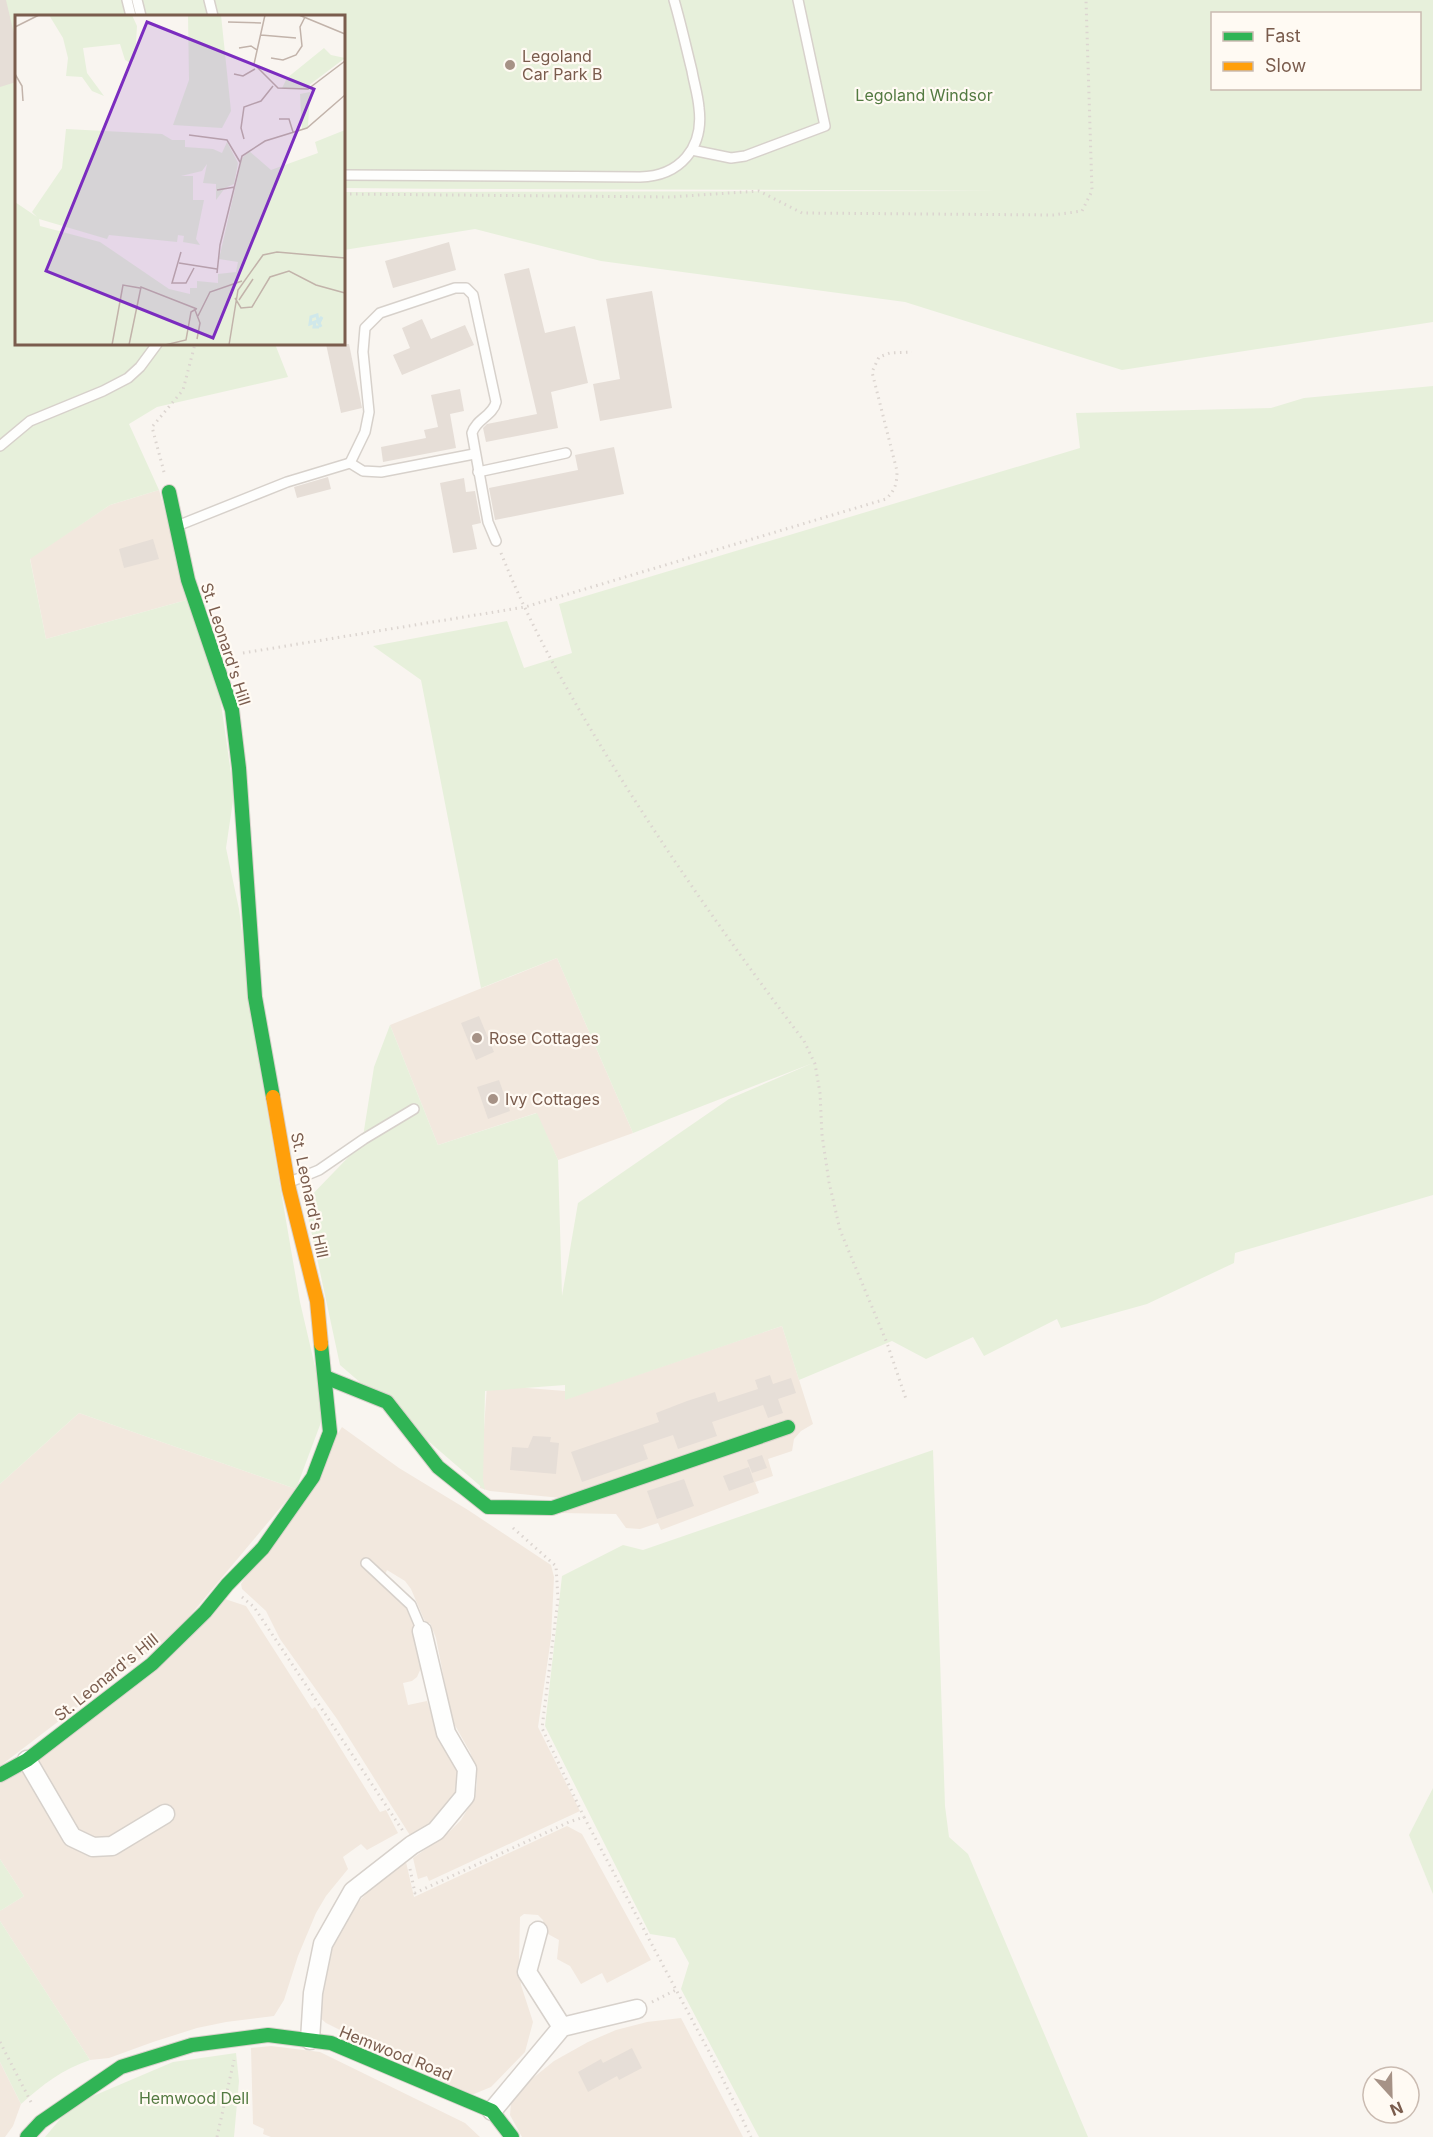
<svg xmlns="http://www.w3.org/2000/svg" width="1433" height="2137" viewBox="0 0 1433 2137" font-family="Inter,sans-serif">
	<style>
		.residential { fill: #f2e8de }
		.green { fill: #e7f0db; fill-rule: evenodd }
		.building { fill: #e6ded7 }
		.lines { fill: none; stroke-linecap: round; stroke-linejoin: round }
		.lane-casing { stroke: #d7d1cb; stroke-width: 12 }
		.street-casing { stroke: #d7d1cb; stroke-width: 21 }
		.fast-casing { stroke: #d9d2cb; stroke-width: 16 }
		.slow-casing { stroke: #d9d2cb; stroke-width: 16 }
		.path { stroke: #dcd5d0; stroke-width: 3; stroke-dasharray: 1.5 4.5; stroke-linecap: butt }
		.lane { stroke: #fefefd; stroke-width: 9 }
		.street { stroke: #fefefd; stroke-width: 18 }
		.fast { stroke: #30b455; stroke-width: 14 }
		.slow { stroke: #ff9f0a; stroke-width: 14 }
		.poi-dot { fill: #a69286; stroke: #fffaf3; stroke-width: 2 }
		.labels { text-anchor: middle; dominant-baseline: central; stroke-width: 4.5; stroke-linejoin: round; paint-order: stroke }
		.poi-label { font-size: 16px; fill: #7a5c4d; stroke: #fffaf3; text-anchor: start }
		.park-label { font-size: 16px; fill: #537a41; stroke: #fffaf3 }
		.street-label { font-size: 16px; fill: #7a5c4d; stroke: #fffaf3 }
		.inset-river { fill: none; stroke: #d0e8ea; stroke-width: 3 }
		.inset-road { fill: none; stroke: #c2b3aa; stroke-width: 1.5 }
		.view { fill: #7b2cbf; fill-opacity: 0.15; stroke: #7b2cbf; stroke-width: 3 }
		.inset-edge { fill: none; stroke: #7a5c4d; stroke-width: 3 }
	</style>
	<rect width="100%" height="100%" fill="#f9f5f0"/>
	<g class="residential">
		<polygon points="159,490 190,599 46,639 30,558 110,505"/>
		<polygon points="557,958 633,1133 558,1160 536,1113 438,1145 390,1025"/>
		<polygon points="782,1326 813,1424 801,1431 794,1439 792,1451 768,1459 773,1476 755,1482 759,1493 661,1530 658,1523 640,1529 626,1528 616,1514 561,1513 561,1498 490,1491 480,1488 487,1385 565,1391 566,1399"/>
		<polygon points="79,1413 296,1489 178,1630 0,1766 0,1484"/>
		<polygon points="342,1427 399,1468 468,1510 551,1565 554,1577 551,1638 538,1727 580,1811 429,1881 427,1876 418,1879 413,1858 448,1833 461,1820 475,1797 477,1784 477,1771 470,1752 452,1720 436,1638 430,1623 426,1624 411,1589 405,1581 387,1570 382,1582 402,1597 415,1629 412,1631 416,1643 421,1668 417,1677 412,1681 403,1683 408,1705 427,1701 440,1741 454,1762 459,1775 456,1794 433,1822 411,1837 337,1719 280,1639 266,1611 242,1589 241,1584"/>
		<polygon points="222,1598 246,1606 312,1709 315,1707 380,1812 386,1810 398,1833 367,1850 361,1844 343,1857 348,1869 326,1896 316,1913 298,1956 284,2000 274,2016 226,2022 197,2028 153,2042 109,2058 90,2060 0,1921 0,1911 24,1896 0,1859 0,1779"/>
		<polygon points="567,1826 582,1834 651,1960 607,1983 602,1973 581,1984 570,1966 557,1959 559,1940 548,1934 544,1929 543,1920 538,1915 524,1914 520,1917 519,1963 521,1985 533,2022 525,2052 491,2087 474,2094 468,2094 326,2023 318,2016 320,1981 333,1946 357,1904 370,1889 391,1872 406,1862 414,1897"/>
		<polygon points="681,2018 743,2137 522,2137 510,2115 511,2103 522,2087 554,2061 588,2042 616,2030 647,2022"/>
		<polygon points="271,2046 320,2052 465,2123 480,2137 271,2137 263,2134 264,2129 253,2124 251,2048"/>
		<polygon points="0,2062 21,2104 13,2126 5,2137 0,2137"/>
	</g>
	<g class="green">
		<path d="M0 0H1433V322L1122 370 905 302 601 261 475 229 344 250V192L999 191C781 189 562 190 344 188V16H16V344H275L288 377 157 407 129 424 159 490 110 505 30 559 46 639 190 599 219 690 234 794 226 848 239 909 260 1069 300 1302 320 1388 323 1417 296 1489 79 1413 0 1484ZM1212 14H1420V88H1212Z"/>
		<polygon points="1433,386 1433,1195 1235,1253 1234,1263 1147,1304 1061,1328 1057,1319 984,1356 973,1337 926,1359 892,1341 799,1380 782,1326 565,1400 565,1385 485,1391 483,1480 485,1490 340,1365 305,1202 362,1143 374,1067 390,1025 438,1145 537,1113 558,1160 562,1296 578,1203 729,1099 813,1063 633,1133 557,958 481,988 421,680 373,646 507,621 524,668 572,653 559,604 1080,448 1076,413 1271,408 1304,398"/>
		<polygon points="933,1450 945,1806 949,1837 968,1854 1088,2137 759,2137 681,1989 689,1963 675,1938 650,1934 545,1726 562,1576 623,1545 643,1550"/>
		<polygon points="1433,1788 1433,1894 1409,1835"/>
		<polygon points="0,1859 24,1896 0,1911"/>
		<path d="M0 1921 90 2060C63 2069 42 2085 21 2104L0 2062Z"/>
		<polygon points="236,2053 239,2081 234,2137 45,2137 72,2105 173,2062"/>
	</g>
	<g class="building">
		<polygon points="0,0 6,0 16,42 16,82 0,87"/>
		<polygon points="449,242 456,270 393,288 385,261"/>
		<polygon points="529,268 545,333 575,326 588,383 551,392 558,428 486,442 483,428 487,424 537,414 504,274"/>
		<polygon points="652,291 672,408 600,421 593,384 620,379 606,299"/>
		<polygon points="422,319 431,339 465,325 474,345 402,375 393,355 410,348 402,328"/>
		<polygon points="326,344 349,344 362,408 341,413"/>
		<polygon points="460,389 464,411 450,414 456,448 383,462 381,447 426,438 424,430 438,427 431,395"/>
		<polygon points="614,447 624,494 495,520 489,488 578,470 575,455"/>
		<polygon points="328,477 331,489 297,498 294,487"/>
		<polygon points="464,478 466,492 475,491 481,523 472,525 477,549 453,553 440,483"/>
		<polygon points="153,539 159,559 124,568 119,549"/>
		<polygon points="479,1016 494,1052 476,1060 461,1023"/>
		<polygon points="499,1080 510,1111 488,1119 477,1087"/>
		<polygon points="770,1375 773,1384 791,1378 796,1393 778,1399 783,1413 768,1418 763,1405 712,1422 717,1436 678,1449 673,1435 643,1445 648,1459 582,1482 571,1452 659,1422 656,1413 687,1401 715,1392 718,1402 758,1389 755,1380"/>
		<polygon points="533,1436 551,1437 550,1442 559,1443 556,1474 510,1470 512,1447 528,1448"/>
		<polygon points="762,1455 767,1468 752,1473 747,1460"/>
		<polygon points="749,1467 754,1482 729,1491 723,1476"/>
		<polygon points="684,1479 694,1506 657,1519 647,1491"/>
		<polygon points="632,2048 642,2068 619,2080 617,2076 588,2092 578,2072 601,2059 603,2063"/>
	</g>
	<g class="lines">
		<defs>
			<g id="lane">
				<polyline points="127,0 131,16"/>
				<polyline points="137,0 141,16"/>
				<polyline points="209,0 213,16"/>
				<polyline points="692,150 731,158 745,156 825,126 798,0"/>
				<path d="M344 175 640 177C680 176 704 148 699 108 698 95 694 83 692 71 686 47 681 24 674 0"/>
				<polyline points="0,446 30,421 103,391 128,378 140,367 157,344"/>
				<path d="M350 463 365 432 369 412 363 352 365 328 380 313 455 288H466L473 295 496 402C493 416 476 419 472 433L488 522 496 541"/>
				<polyline points="478,472 566,453"/>
				<polyline points="177,526 287,482 350,463 363,471 381,472 474,454"/>
				<polyline points="290,1182 319,1170 364,1139 414,1109"/>
				<polyline points="366,1563 411,1605 422,1631"/>
			</g>
			<g id="street">
				<polyline points="27,1760 72,1837 93,1847 112,1846 165,1814"/>
				<polyline points="538,1931 527,1972 562,2027"/>
				<polyline points="310,2040 313,1993 323,1944 353,1891 412,1845 436,1831 465,1796 467,1769 446,1733 422,1631"/>
				<polyline points="492,2111 562,2027 637,2009"/>
			</g>
			<g id="fast">
				<polyline points="169,492 188,580 232,710 239,768 255,997 273,1097"/>
				<polyline points="325,1377 387,1402 438,1467 488,1507 552,1508 788,1427"/>
				<polyline points="0,1775 27,1760 152,1664 205,1612 227,1585 263,1548 313,1477 330,1432 321,1344"/>
				<polyline points="27,2137 41,2122 121,2067 192,2045 268,2035 331,2043 492,2111 512,2137"/>
			</g>
			<polyline id="slow" points="273,1097 289,1189 317,1301 321,1344"/>
		</defs>
		<use href="#lane" class="lane-casing"/>
		<use href="#street" class="street-casing"/>
		<use href="#fast" class="fast-casing"/>
		<use href="#slow" class="slow-casing"/>
		<g class="path">
			<polyline points="344,194 670,197 759,191 802,213 1053,215 1082,211 1092,191 1086,0"/>
			<polyline points="164,472 152,427 183,390 195,344"/>
			<path d="M501 553C532 631 575 705 620 777 677 868 739 955 804 1041L815 1064 820 1093 822 1135 829 1182 840 1230 887 1343 906 1399"/>
			<path d="M243 653 525 607 886 499C895 490 897 484 897 471L872 372 879 357 890 353 912 352"/>
			<polyline points="513,1528 556,1566 558,1599 542,1728 584,1817"/>
			<polyline points="242,1597 254,1607 403,1831"/>
			<polyline points="410,1869 415,1893 569,1822 584,1817 714,2061 751,2137"/>
			<polyline points="652,2002 676,1990"/>
			<polyline points="0,2042 32,2104"/>
			<polyline points="217,2137 234,2060"/>
		</g>
		<use href="#lane" class="lane"/>
		<use href="#street" class="street"/>
		<use href="#fast" class="fast"/>
		<use href="#slow" class="slow"/>
	</g>
	<g class="poi-dot">
		<circle cx="510" cy="65" r="6"/>
		<circle cx="477" cy="1038" r="6"/>
		<circle cx="493" cy="1099" r="6"/>
	</g>
	<g class="labels">
		<g class="poi-label">
			<text x="522" y="56">Legoland<tspan x="522" dy="18">Car Park B</tspan></text>
			<text x="489" y="1038">Rose Cottages</text>
			<text x="505" y="1099">Ivy Cottages</text>
		</g>
		<g class="park-label">
			<text x="924" y="95">Legoland Windsor</text>
			<text x="194" y="2098">Hemwood Dell</text>
		</g>
		<g class="street-label">
			<text transform="translate(226 644) rotate(72)">St. Leonard's Hill</text>
			<text transform="translate(310 1195) rotate(78)">St. Leonard's Hill</text>
			<text transform="translate(106 1677) rotate(-39)">St. Leonard's Hill</text>
			<text transform="translate(396 2053) rotate(22)">Hemwood Road</text>
		</g>
	</g>
	<g transform="translate(15 15)">
		<rect width="330" height="330" fill="#f9f5f0"/>
		<path d="M34 0H117L122 11 120 43 115 48 110 45 105 29 68 33 72 58 89 81 77 76 67 62 51 61 53 43 48 23ZM173 0H206L216 96 207 113 158 110 174 65ZM309 33 316 40 330 43 289 74 267 73 272 63ZM295 77 293 112 287 115 285 79ZM51 114 147 119 157 125H170V132L198 134 207 138 212 127 223 148 219 169 210 173 201 185V169L188 168 192 149 187 156 166 161H178V185H189L181 224 185 230 168 227 169 221 163 220 162 227 94 220 92 224 24 204 25 211 85 227 154 274 175 279V273H182V266L203 268V259L221 257 223 247 204 244 227 143 234 136 256 155 303 138 300 127 330 115V330H0V187L22 202 17 197 47 153Z" fill="#e7f0db"/>
		<path class="inset-river" d="M304 312H299L300 307 295 309 296 302 302 300 303 306 307 302 304 308 306 312"/>
		<path class="inset-road" d="M250 0 239 49 263 73 293 74 330 46M284 0 330 19M213 7 246 8M0 12 24 0M246 20 281 23M224 33 236 31 242 35M256 43 268 45 281 40 287 31 285 12 290 2M0 59 7 71 8 86M219 59 228 61 240 54M264 104H274L278 117M174 120 212 125 225 147M229 124 226 113 229 92 246 86 258 71M202 175 220 172M166 237 157 268H171L179 253M164 248 202 254M202 258 205 230 227 141 250 126 292 113 330 80M220 283 226 293 237 292 255 262 274 256 301 270 330 278M224 285 238 264M180 295 185 308 182 324M183 301 195 277 227 266M97 330 108 270 125 273M114 330 126 272 182 294M150 330 171 325 176 297 181 294M214 330 223 275 248 240 262 237 330 243"/>
		<path class="view" d="M132 7 299 74 198 323 31 256Z"/>
		<rect width="330" height="330" class="inset-edge"/>
	</g>
	<rect x="1211" y="12" width="210" height="78" fill="#fffaf3" stroke="#cabbb1" stroke-width="1.5"/>
	<rect x="1223" y="32" width="30" height="9" fill="#30b455" stroke="#cabbb1" stroke-width="1.5"/>
	<text x="1265" y="42" font-size="18" fill="#7a5c4d">Fast</text>
	<rect x="1223" y="62" width="30" height="9" fill="#ff9f0a" stroke="#cabbb1" stroke-width="1.5"/>
	<text x="1265" y="72" font-size="18" fill="#7a5c4d">Slow</text>
	<g transform="translate(1391 2095) rotate(158)"><circle r="28" fill="#fffaf3" stroke="#cabbb1" stroke-width="1.5"/>
	<path d="M0-4.5L10 22L0 15L-10 22Z" fill="#a69286"/>
	<text y="-9" font-size="16" font-weight="bold" text-anchor="middle" fill="#7a5c4d">N</text>
	</g>
</svg>
